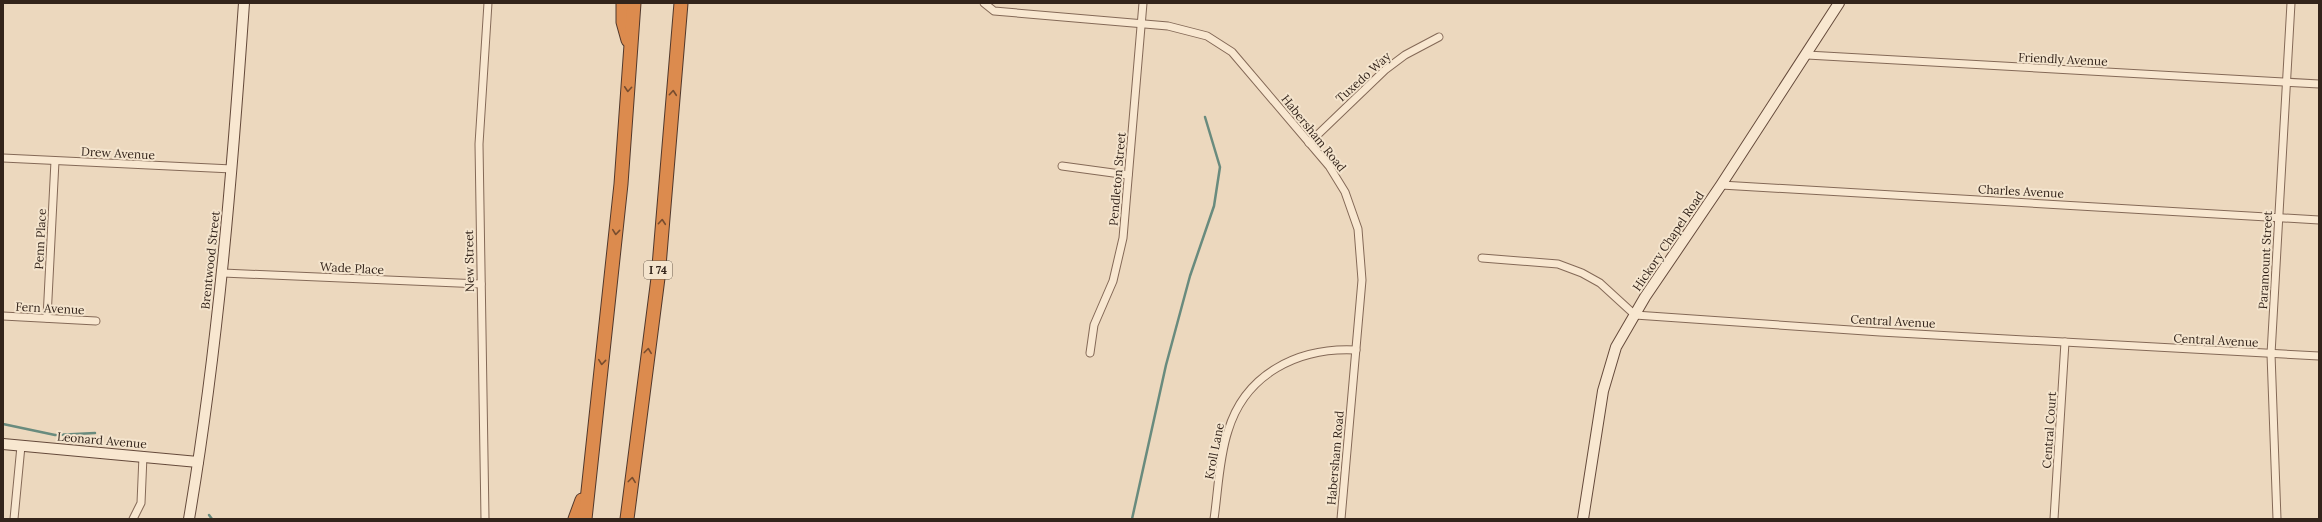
<svg xmlns="http://www.w3.org/2000/svg" width="2322" height="522" viewBox="0 0 2322 522" font-family="Lora,serif">
	<style>
		.lines { fill: none; stroke-linecap: round; stroke-linejoin: round }
		.stream { stroke: #698b7e; stroke-width: 2.5 }
		.street-casing { stroke: #846957; stroke-width: 9 }
		.secondary-casing { stroke: #654a3b; stroke-width: 12 }
		.highway-casing { stroke: #51382c; stroke-width: 15 }
		.street { stroke: #f8e7d0; stroke-width: 7 }
		.secondary { stroke: #f8e7d0; stroke-width: 10 }
		.highway { stroke: #dc8b4e; stroke-width: 13 }
		.oneway { stroke: #774d2f }
		.labels { text-anchor: middle; dominant-baseline: central; stroke-width: 4; stroke-linejoin: round; paint-order: stroke }
		.shield { fill: #f4e4cd; stroke: #6d5e50; stroke-width: 1 }
		.shield-label { font-size: 11px; font-weight: bold; fill: #33241b }
		.street-label { font-size: 12px; fill: #33241b; stroke: #f4e4cd }
	</style>
	<rect width="100%" height="100%" fill="#ecd8be"/>
	<g class="lines">
		<g class="stream">
			<polyline points="3,424 55,435 95,433"/>
			<polyline points="209,515 212,519"/>
			<polyline points="1132,519 1166,365 1190,276 1214,206 1220,167 1205,117"/>
		</g>
		<defs>
			<g id="street">
				<polyline points="984,3 994,11 1168,26 1207,36 1232,52 1329,166 1345,192 1358,229 1362,280 1341,519"/>
				<polyline points="1807,55 2319,84"/>
				<polyline points="1309,143 1385,70 1405,55 1439,37"/>
				<polyline points="3,158 232,169"/>
				<polyline points="1062,166 1128,175"/>
				<polyline points="1721,185 2319,220"/>
				<polyline points="1482,258 1558,264 1582,273 1600,283 1635,315 1880,332 2319,356"/>
				<polyline points="223,273 481,284"/>
				<polyline points="3,316 96,321"/>
				<polyline points="47,318 55,161"/>
				<polyline points="1090,353 1094,325 1113,281 1123,238 1143,3"/>
				<polyline points="14,519 21,446"/>
				<polyline points="133,519 141,503 143,456"/>
				<polyline points="485,519 479,144 488,3"/>
				<path d="M1214 519C1218 492 1219 458 1228 431 1245 374 1298 347 1356 350"/>
				<polyline points="2054,519 2065,342"/>
				<polyline points="2277,519 2271,354 2291,3"/>
			</g>
			<g id="secondary">
				<polyline points="3,444 198,462"/>
				<path d="M189 519C218 348 232 176 244 3"/>
				<polyline points="1583,519 1603,391 1616,347 1645,297 1721,185 1839,3"/>
			</g>
			<g id="highway">
				<polyline points="623,3 623,22 628,40"/>
				<polyline points="575,519 582,500"/>
				<polyline points="585,519 621,184 634,3"/>
				<polyline points="627,519 658,278 681,3"/>
			</g>
		</defs>
		<use href="#street" class="street-casing"/>
		<use href="#secondary" class="secondary-casing"/>
		<use href="#highway" class="highway-casing"/>
		<use href="#street" class="street"/>
		<use href="#secondary" class="secondary"/>
		<use href="#highway" class="highway"/>
	</g>
	<defs><path id="oneway-chevron" d="M-2-3.5L2.5 0L-2 3.5" fill="none" stroke-width="1.6" stroke-linecap="round" stroke-linejoin="round"/></defs>
	<g class="oneway">
		<use href="#oneway-chevron" transform="translate(628 89) rotate(94)"/>
		<use href="#oneway-chevron" transform="translate(673 93) rotate(-85)"/>
		<use href="#oneway-chevron" transform="translate(662 222) rotate(-85)"/>
		<use href="#oneway-chevron" transform="translate(616 232) rotate(96)"/>
		<use href="#oneway-chevron" transform="translate(648 351) rotate(-83)"/>
		<use href="#oneway-chevron" transform="translate(602 362) rotate(96)"/>
		<use href="#oneway-chevron" transform="translate(632 480) rotate(-83)"/>
	</g>
	<g class="labels">
		<rect class="shield" x="644" y="261" width="28" height="18" rx="3"/>
		<g class="shield-label">
			<text x="658" y="270">I 74</text>
		</g>
		<g class="street-label">
			<text transform="translate(2063 59) rotate(3)">Friendly Avenue</text>
			<text transform="translate(1363 77) rotate(-42)">Tuxedo Way</text>
			<text transform="translate(1314 133) rotate(51)">Habersham Road</text>
			<text transform="translate(118 153) rotate(3)">Drew Avenue</text>
			<text transform="translate(1117 179) rotate(-85)">Pendleton Street</text>
			<text transform="translate(2021 191) rotate(3)">Charles Avenue</text>
			<text transform="translate(40 239) rotate(-87)">Penn Place</text>
			<text transform="translate(1668 241) rotate(-56)">Hickory Chapel Road</text>
			<text transform="translate(210 260) rotate(-84)">Brentwood Street</text>
			<text transform="translate(2265 260) rotate(-87)">Paramount Street</text>
			<text transform="translate(469 261) rotate(-91)">New Street</text>
			<text transform="translate(352 268) rotate(3)">Wade Place</text>
			<text transform="translate(50 308) rotate(3)">Fern Avenue</text>
			<text transform="translate(1893 321) rotate(3)">Central Avenue</text>
			<text transform="translate(2216 340) rotate(3)">Central Avenue</text>
			<text transform="translate(2049 430) rotate(-86)">Central Court</text>
			<text transform="translate(102 440) rotate(5)">Leonard Avenue</text>
			<text transform="translate(1214 451) rotate(-79)">Kroll Lane</text>
			<text transform="translate(1335 458) rotate(-85)">Habersham Road</text>
		</g>
	</g>
	<rect width="2322" height="522" fill="none" stroke="#33241b" stroke-width="8"/>
</svg>
